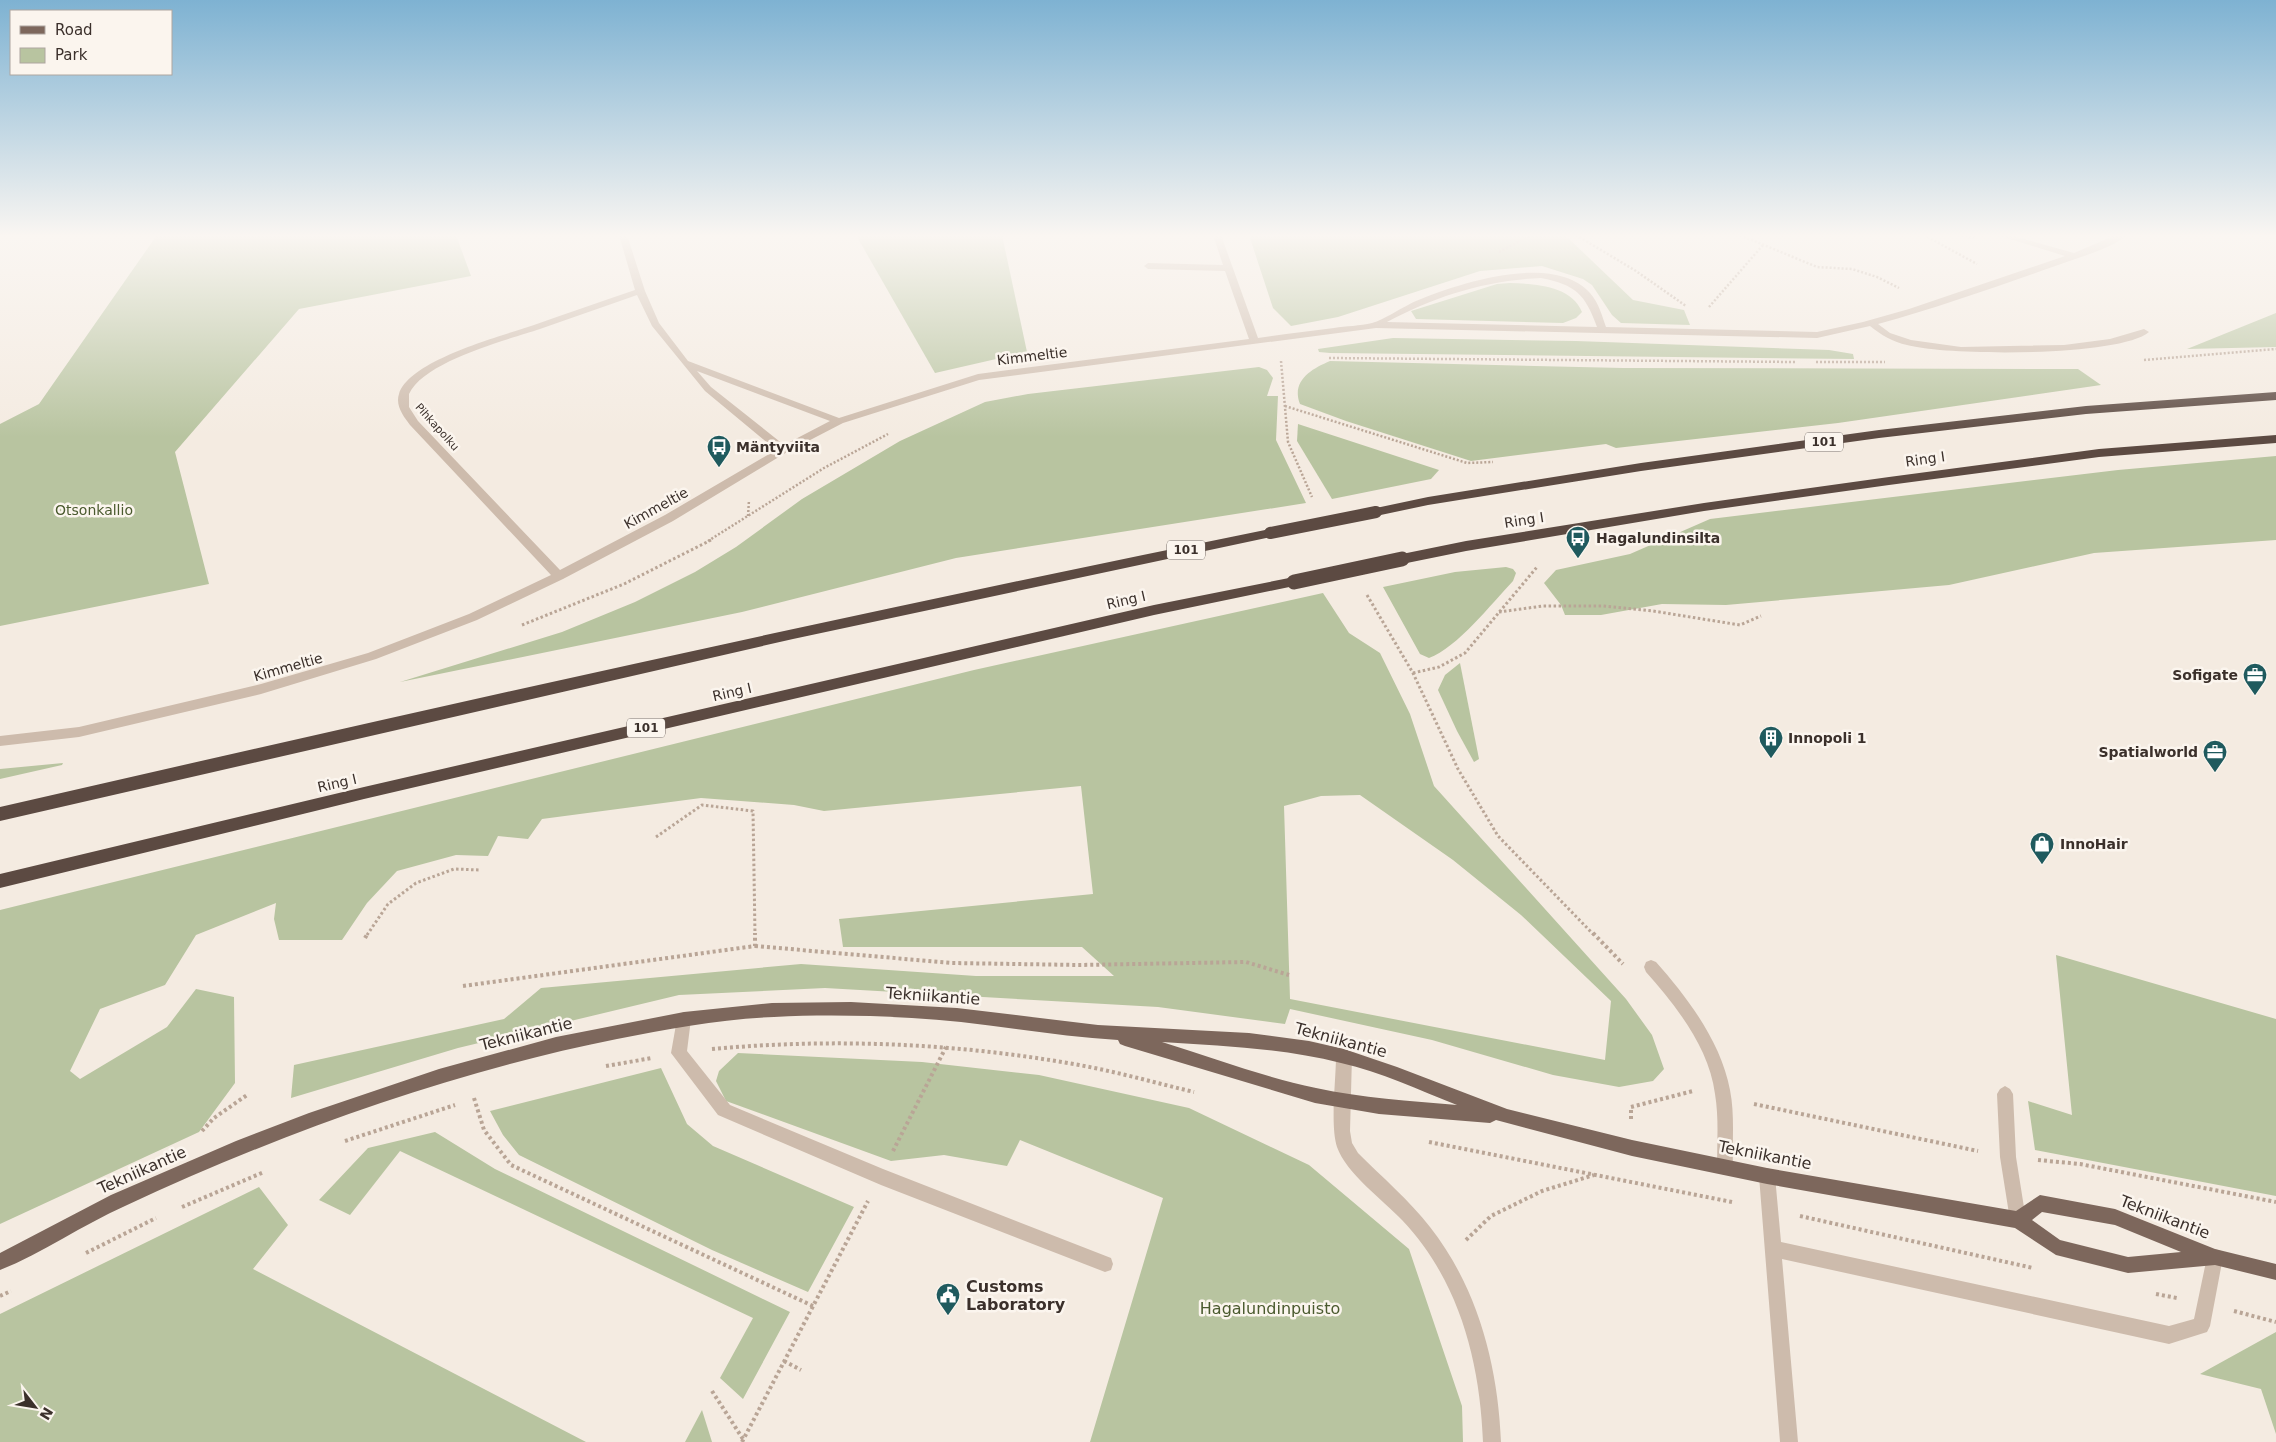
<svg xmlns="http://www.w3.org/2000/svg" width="2276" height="1442" viewBox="0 0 2276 1442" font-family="'DejaVu Sans',sans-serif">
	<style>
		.green { fill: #b8c4a0; fill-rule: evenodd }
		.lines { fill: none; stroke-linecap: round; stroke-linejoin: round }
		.path-far2 { stroke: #b9a596; stroke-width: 2.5; stroke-dasharray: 2 2; stroke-linecap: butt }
		.path-far1 { stroke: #b9a596; stroke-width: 3; stroke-dasharray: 2.5 2.5; stroke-linecap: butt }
		.path { stroke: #b9a596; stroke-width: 4; stroke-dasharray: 3 3; stroke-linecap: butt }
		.minor { fill: #cdbbac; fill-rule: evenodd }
		.major { fill: #7d675c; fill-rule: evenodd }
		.highway { fill: #5c4a42; fill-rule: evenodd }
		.highway-bridge-far1 { stroke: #5c4a42; stroke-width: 12 }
		.highway-bridge { stroke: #5c4a42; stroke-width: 15 }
		.labels { text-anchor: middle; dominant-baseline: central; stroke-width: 5; stroke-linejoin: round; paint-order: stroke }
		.far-street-label { font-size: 11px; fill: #3b302b; stroke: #fbf5ee }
		.shield { fill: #fbf5ee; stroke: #756b66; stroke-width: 1 }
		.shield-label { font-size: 12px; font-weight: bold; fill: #3b302b }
		.street-label { font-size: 14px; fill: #3b302b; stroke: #fbf5ee }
		.poi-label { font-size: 14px; font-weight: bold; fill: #3b302b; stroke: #fbf5ee; text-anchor: start }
		.park-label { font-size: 14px; fill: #4a5a2e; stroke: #fbf5ee }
		.near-street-label { font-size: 16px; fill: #3b302b; stroke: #fbf5ee }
		.near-poi-label { font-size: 16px; font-weight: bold; fill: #3b302b; stroke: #fbf5ee; text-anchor: start }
		.near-park-label { font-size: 16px; fill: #4a5a2e; stroke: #fbf5ee }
	</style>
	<rect width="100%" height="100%" fill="#f4ebe1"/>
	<g class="green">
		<polygon points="157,235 456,235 471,276 299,309 175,452 209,584 0,626 0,424 39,404"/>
		<polygon points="856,235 1002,235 1027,352 935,373"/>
		<polygon points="1249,235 1565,235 1633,300 1684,310 1690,325 1621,323 1612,315 1592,285 1583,279 1542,266 1480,271 1338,317 1291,326 1273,308"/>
		<path d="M1510 283C1535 284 1571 285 1582 312L1576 318 1563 323 1416 319 1411 311 1497 284Z"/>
		<polygon points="2276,313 2276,347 2187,349"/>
		<polygon points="1393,338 1576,341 1829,350 1853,354 1854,359 1330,353 1319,352 1318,349"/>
		<path d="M1330 361 1623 368 2078 369 2101 385 1838 423 1616 448 1606 444 1471 461 1346 421 1300 404C1291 381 1311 369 1330 361Z"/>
		<polygon points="1259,367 1267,370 1273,378 1267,396 1278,396 1276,440 1306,503 956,558 742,612 400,682 562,632 635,602 695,572 736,547 802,499 900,441 985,402 1028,394"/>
		<polygon points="1298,424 1439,470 1431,479 1332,499 1297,441"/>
		<polygon points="2276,456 2276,540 2094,553 1949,585 1726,605 1662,604 1601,615 1565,615 1561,605 1544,583 1556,570 1630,554 1710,519 2118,470"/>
		<path d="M1506 567 1513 569 1516 573 1513 581C1492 603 1457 648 1429 658L1420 654 1383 587 1455 572Z"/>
		<path d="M1323 593 1349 633 1380 653 1410 714 1434 786 1626 999 1652 1035 1664 1069 1653 1081 1619 1087 1553 1075 1432 1040 1290 1009 1285 1024 1158 1007 825 988 679 995 458 1048 291 1098 294 1065 504 1019 541 988 801 964 976 976H1114L1082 947H843L839 919 1093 894 1081 786 824 811 794 805 701 798 542 819 528 839 498 836 488 856 456 855 397 871 367 903 342 940H279L274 919 276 903 196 935 165 985 100 1009 70 1071 80 1079 167 1027 196 989 234 997 235 1083 199 1132 0 1224V910L974 670ZM1360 795 1453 860 1521 915 1611 1001 1605 1060 1290 999 1284 806 1321 796Z"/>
		<polygon points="1460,663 1479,759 1474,762 1457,731 1438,690 1445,675"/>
		<polygon points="63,763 62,765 0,779 0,769"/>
		<polygon points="2056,955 2276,1019 2276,1196 2035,1150 2028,1101 2072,1115"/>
		<polygon points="738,1053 922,1062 1039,1075 1189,1108 1309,1165 1409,1249 1462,1406 1463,1442 1090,1442 1163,1198 1020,1140 1007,1166 944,1155 891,1161 726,1101 716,1081 719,1071"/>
		<polygon points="661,1068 687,1124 713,1146 854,1207 808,1292 712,1250 519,1155 503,1135 490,1111"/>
		<polygon points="435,1132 495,1169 790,1312 743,1399 720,1378 753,1318 400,1151 350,1215 319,1200 368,1148"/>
		<polygon points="259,1187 288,1225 253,1269 586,1442 0,1442 0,1314"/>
		<polygon points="2276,1332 2276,1434 2261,1389 2200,1374"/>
		<polygon points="702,1410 712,1442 684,1442 685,1442"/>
	</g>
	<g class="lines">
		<g class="path-far2">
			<polyline points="1576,235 1636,271 1686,306"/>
			<polyline points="1740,235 1817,267 1852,269 1877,277 1899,288"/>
			<polyline points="1924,235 1977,264"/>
			<polyline points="1961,235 1972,238 1977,235"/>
			<polyline points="1499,252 1531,235"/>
			<polyline points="1709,307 1763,245"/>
			<polyline points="1329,358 1795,362"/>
			<polyline points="2144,360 2276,349"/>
			<polyline points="1281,361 1288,442 1312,497"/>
			<polyline points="1816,362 1885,362"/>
			<polyline points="1285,406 1467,463 1493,462"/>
			<polyline points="748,516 749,500"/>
			<polyline points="708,541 824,468 888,434"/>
		</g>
		<g class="path-far1">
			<polyline points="1367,595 1413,673 1458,769 1498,836 1594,935"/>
			<polyline points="1499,612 1543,606 1603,606 1653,611 1740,625 1761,616"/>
			<polyline points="522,625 624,584 711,540"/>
			<polyline points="1413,673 1439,667 1465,653 1537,567"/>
			<polyline points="656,837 702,805 753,811 755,935"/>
			<polyline points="367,935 388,904 416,883 454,869 481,870"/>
		</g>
		<g class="path">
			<polyline points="1593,933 1623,964"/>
			<polyline points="365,938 368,933"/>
			<polyline points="755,946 952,963 1079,965 1246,962 1289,975"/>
			<polyline points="463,986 755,946 755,933"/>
			<path d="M712 1049C835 1038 957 1043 1079 1065 1118 1072 1156 1083 1194 1092"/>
			<polyline points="606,1066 652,1058"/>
			<polyline points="474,1098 484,1130 511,1165 813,1306"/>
			<polyline points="1754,1104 1978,1151"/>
			<polyline points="1631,1119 1631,1107 1693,1091"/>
			<polyline points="202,1131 214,1118 247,1095"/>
			<polyline points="345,1141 455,1105"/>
			<polyline points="1429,1142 1732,1202"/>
			<polyline points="893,1151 946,1047"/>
			<polyline points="2038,1160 2080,1164 2276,1202"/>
			<polyline points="182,1207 264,1172"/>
			<polyline points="1800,1216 2033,1268"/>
			<polyline points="1466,1240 1491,1216 1542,1191 1594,1175"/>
			<polyline points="86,1253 156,1218"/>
			<polyline points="2156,1294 2177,1298"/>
			<polyline points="0,1296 11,1291"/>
			<polyline points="2234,1311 2276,1322"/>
			<polyline points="784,1361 801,1370"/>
			<polyline points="712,1391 743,1439"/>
			<polyline points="742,1442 868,1201"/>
		</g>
		<g class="minor">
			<path d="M619 235H627L645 291 659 323 688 361 839 418 978 374 1249 339 1225 271 1148 269 1144 266 1148 263 1223 265 1213 235H1221L1258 338C1284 334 1309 331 1334 328 1346 326 1360 326 1372 323 1384 320 1404 306 1416 301 1459 283 1553 252 1590 293 1599 303 1602 316 1606 327L1817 332 1863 322 1909 309 2065 256 1997 235H2010L2074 253 2116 235H2127C2113 248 2080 257 2061 264 2001 285 1940 307 1878 324L1890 333 1911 340 1961 347 2064 345 2110 339 2144 329 2149 332C2120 357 1946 356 1907 345 1893 342 1881 335 1870 326L1817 338 1376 328 979 380 843 423 787 452 673 521 563 579 477 620 376 659 261 694 79 737 0 746V736L79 727 261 684 368 653 469 614 551 575 410 425C404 417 395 406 399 394 409 360 502 336 534 325 568 313 602 301 635 290ZM1541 278C1576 285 1585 294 1597 327L1387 322C1435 296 1487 280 1541 278ZM637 295 652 326 705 391 776 450 665 515 560 570 418 421 409 407V394C424 361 507 340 540 329 572 318 605 306 637 295ZM697 371 830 421 784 445 711 387Z"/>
			<path d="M1651 960 1656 962C1688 998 1721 1042 1730 1090 1735 1115 1732 1142 1733 1167L1731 1173 1725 1175 1719 1173 1717 1167C1717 1143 1719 1118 1715 1094 1709 1047 1676 1006 1646 972L1644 967 1646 962Z"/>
			<polygon points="684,1012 689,1014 691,1019 687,1051 730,1105 883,1169 1111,1258 1113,1264 1111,1270 1105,1272 881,1185 718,1115 671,1053 677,1019 679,1014"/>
			<path d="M1344 1049 1349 1051 1352 1056 1350 1131 1352 1143 1358 1153C1382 1177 1409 1200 1430 1227 1478 1288 1498 1366 1501 1442H1483C1480 1361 1459 1280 1402 1220 1382 1199 1346 1173 1337 1147 1330 1125 1336 1080 1336 1056L1339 1051Z"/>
			<polygon points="2005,1086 2010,1089 2013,1094 2016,1157 2026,1220 2024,1226 2018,1228 2012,1226 2010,1220 2000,1157 1997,1094 2000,1089"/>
			<polygon points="1767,1168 1773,1170 1775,1176 1781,1242 2169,1326 2194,1319 2207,1257 2209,1251 2215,1249 2221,1251 2223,1257 2210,1326 2207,1332 2169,1344 1782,1259 1798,1442 1780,1442 1759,1176 1761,1170"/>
		</g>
		<path class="major" d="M851 1002 957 1008 1098 1025 1249 1033 1309 1041 1344 1049 1397 1067 1507 1109 1632 1140 1767 1168 2016 1211 2040 1195 2115 1209 2215 1249 2276 1264V1280L2215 1265 2128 1273 2056 1255 2015 1228 1767 1184 1632 1156 1496 1120 1490 1123 1379 1114 1315 1103 1125 1046 1120 1044 1118 1040C1065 1037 1013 1028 961 1022 899 1016 835 1014 774 1017 721 1019 669 1029 617 1039 447 1073 282 1133 125 1206 82 1225 43 1253 0 1270V1253L111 1195 236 1141 309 1113 439 1069 556 1037 684 1012 772 1003ZM1162 1042C1222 1046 1282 1048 1341 1063 1381 1072 1419 1090 1457 1105 1410 1101 1362 1098 1316 1088 1264 1077 1213 1058 1162 1042ZM2042 1212 2115 1225 2181 1252 2128 1257 2060 1240 2032 1220Z"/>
		<g class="highway">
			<polygon points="2276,392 2276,400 2086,414 1879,438 1641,471 1428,505 1376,516 1370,512 1376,508 1428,497 1641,463 1879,430 2086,406"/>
			<polygon points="2276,435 2276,443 2099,457 1889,485 1704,511 1466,551 1402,564 1395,559 1402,554 1466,541 1704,503 1889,477 2099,449"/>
			<path d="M1270 529 1275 530 1277 533 1275 536 793 639 0 821V807C422 710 845 615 1270 529Z"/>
			<polygon points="1294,577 1299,579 1301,582 1299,585 1154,615 364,799 0,888 0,874 364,787 1154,605"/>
		</g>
		<polyline class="highway-bridge-far1" points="1270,533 1376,512"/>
		<polyline class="highway-bridge" points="1294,582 1402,559"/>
	</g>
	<linearGradient id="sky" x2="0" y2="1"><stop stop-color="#7eb2d2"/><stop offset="0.54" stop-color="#faf6f2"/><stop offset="1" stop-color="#faf6f2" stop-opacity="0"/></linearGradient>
	<rect width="2276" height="437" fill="url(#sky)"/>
	<defs>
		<symbol id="bus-pin" viewBox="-11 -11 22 30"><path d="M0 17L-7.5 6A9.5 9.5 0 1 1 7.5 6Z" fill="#1f5a5e" stroke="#fbf5ee"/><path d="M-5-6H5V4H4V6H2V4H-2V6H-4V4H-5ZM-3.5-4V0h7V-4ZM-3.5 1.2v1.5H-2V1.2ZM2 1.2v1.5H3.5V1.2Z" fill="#fff"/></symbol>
		<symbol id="office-pin" viewBox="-11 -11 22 30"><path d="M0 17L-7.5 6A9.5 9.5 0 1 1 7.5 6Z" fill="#1f5a5e" stroke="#fbf5ee"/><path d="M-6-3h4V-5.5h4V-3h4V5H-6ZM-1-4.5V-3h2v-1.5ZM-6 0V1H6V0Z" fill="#fff"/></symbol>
		<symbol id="building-pin" viewBox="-11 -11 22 30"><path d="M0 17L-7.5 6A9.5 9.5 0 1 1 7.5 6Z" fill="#1f5a5e" stroke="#fbf5ee"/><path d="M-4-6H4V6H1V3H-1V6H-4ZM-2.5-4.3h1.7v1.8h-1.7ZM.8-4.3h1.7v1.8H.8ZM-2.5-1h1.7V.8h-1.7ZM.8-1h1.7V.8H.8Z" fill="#fff"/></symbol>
		<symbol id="shop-pin" viewBox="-11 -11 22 30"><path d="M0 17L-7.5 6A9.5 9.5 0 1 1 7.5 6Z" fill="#1f5a5e" stroke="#fbf5ee"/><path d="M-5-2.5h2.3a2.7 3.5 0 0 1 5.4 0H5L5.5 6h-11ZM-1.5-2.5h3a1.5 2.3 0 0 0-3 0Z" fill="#fff"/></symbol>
		<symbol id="civic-pin" viewBox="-11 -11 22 30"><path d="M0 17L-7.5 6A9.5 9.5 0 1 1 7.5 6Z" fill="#1f5a5e" stroke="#fbf5ee"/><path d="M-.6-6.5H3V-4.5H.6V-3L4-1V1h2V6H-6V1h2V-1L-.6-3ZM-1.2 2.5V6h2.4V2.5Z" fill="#fff"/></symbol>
	</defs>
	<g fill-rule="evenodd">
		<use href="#bus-pin" x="705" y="433" width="28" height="38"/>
		<use href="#bus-pin" x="1564" y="524" width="28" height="38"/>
		<use href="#office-pin" x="2241" y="661" width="28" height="38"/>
		<use href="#building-pin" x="1757" y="724" width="28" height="38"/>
		<use href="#office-pin" x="2201" y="738" width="28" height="38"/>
		<use href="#shop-pin" x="2028" y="830" width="28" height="38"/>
		<use href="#civic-pin" x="934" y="1281" width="28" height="38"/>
	</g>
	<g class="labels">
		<g class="far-street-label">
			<text transform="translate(437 427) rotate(48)">Pihkapolku</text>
		</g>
		<g class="shield">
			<rect x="1805" y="432.5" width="38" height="19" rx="4"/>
			<rect x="1167" y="540.5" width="38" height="19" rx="4"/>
			<rect x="627" y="718.5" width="38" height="19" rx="4"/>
		</g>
		<g class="shield-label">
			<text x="1824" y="442">101</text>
			<text x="1186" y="550">101</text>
			<text x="646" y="728">101</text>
		</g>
		<g class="street-label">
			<text transform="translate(1032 356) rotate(-7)">Kimmeltie</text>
			<text transform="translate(1925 459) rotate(-8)">Ring I</text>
			<text transform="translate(656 508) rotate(-29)">Kimmeltie</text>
			<text transform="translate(1524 520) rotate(-9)">Ring I</text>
			<text transform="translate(1126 600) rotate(-13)">Ring I</text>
			<text transform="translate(288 667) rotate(-16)">Kimmeltie</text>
			<text transform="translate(732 692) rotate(-13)">Ring I</text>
			<text transform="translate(337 783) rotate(-13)">Ring I</text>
		</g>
		<g class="poi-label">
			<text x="736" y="447">Mäntyviita</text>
			<text x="1596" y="538">Hagalundinsilta</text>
			<text x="2238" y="675" text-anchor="end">Sofigate</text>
			<text x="1788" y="738">Innopoli 1</text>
			<text x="2198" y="752" text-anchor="end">Spatialworld</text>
			<text x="2060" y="844">InnoHair</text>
		</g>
		<g class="park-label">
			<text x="94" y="510">Otsonkallio</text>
		</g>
		<g class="near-street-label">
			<text transform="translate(933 996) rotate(4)">Tekniikantie</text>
			<text transform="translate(526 1034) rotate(-14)">Tekniikantie</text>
			<text transform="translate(1341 1040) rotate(15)">Tekniikantie</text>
			<text transform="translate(1765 1155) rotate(11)">Tekniikantie</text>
			<text transform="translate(142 1170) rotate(-24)">Tekniikantie</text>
			<text transform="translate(2165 1217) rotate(21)">Tekniikantie</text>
		</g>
		<g class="near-poi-label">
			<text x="966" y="1286">Customs<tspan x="966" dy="18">Laboratory</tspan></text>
		</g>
		<g class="near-park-label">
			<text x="1270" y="1308">Hagalundinpuisto</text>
		</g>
	</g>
	<rect x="10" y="10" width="162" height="65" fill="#fbf5ee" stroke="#aea6a0"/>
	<rect x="20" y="26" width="25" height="8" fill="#7d675c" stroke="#aea6a0"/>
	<text x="55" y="35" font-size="15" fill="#3b302b">Road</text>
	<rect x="20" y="48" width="25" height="15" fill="#b8c4a0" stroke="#aea6a0"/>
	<text x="55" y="60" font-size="15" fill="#3b302b">Park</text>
	<g transform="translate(35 1407) rotate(121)" stroke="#fbf5ee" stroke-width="4" paint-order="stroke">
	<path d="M0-4L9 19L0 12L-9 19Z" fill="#3b302b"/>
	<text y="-8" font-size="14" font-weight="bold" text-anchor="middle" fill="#3b302b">N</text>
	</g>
</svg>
